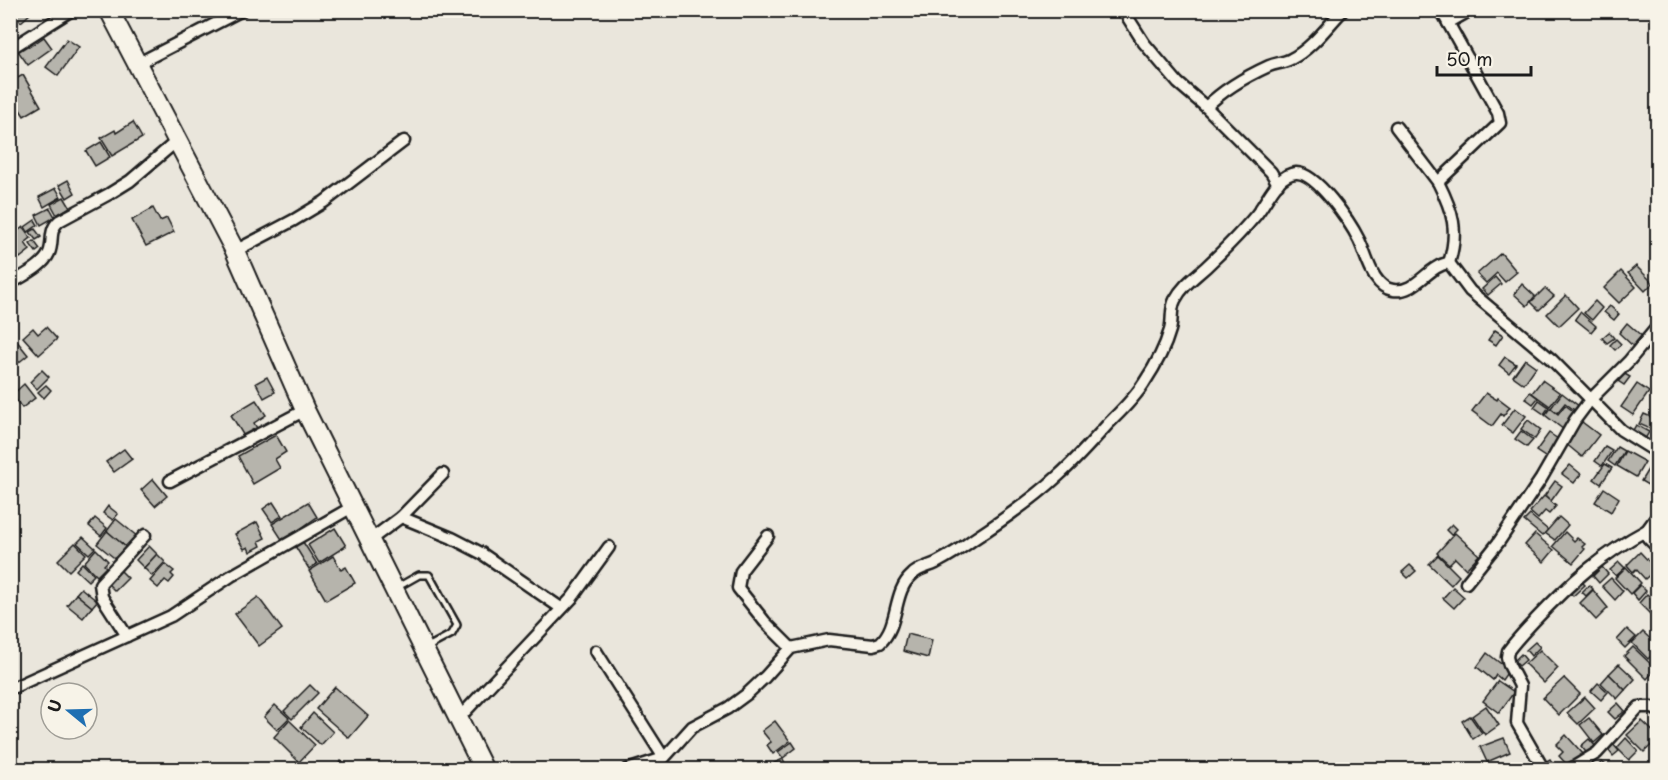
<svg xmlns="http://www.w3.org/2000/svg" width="1668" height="780" viewBox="0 0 1668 780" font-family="'Playpen Sans',sans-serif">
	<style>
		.building { fill: #b6b4ac; stroke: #1c1c1c; stroke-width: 1.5 }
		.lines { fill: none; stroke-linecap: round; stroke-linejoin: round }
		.service-casing { stroke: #1c1c1c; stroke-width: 10 }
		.minor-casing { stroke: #1c1c1c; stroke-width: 15 }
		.trunk-casing { stroke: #1c1c1c; stroke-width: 22 }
		.service { stroke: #f7f3e8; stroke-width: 5 }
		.minor { stroke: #f7f3e8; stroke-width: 10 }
		.trunk { stroke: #f7f3e8; stroke-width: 18 }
	</style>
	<rect width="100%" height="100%" fill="#eae6dc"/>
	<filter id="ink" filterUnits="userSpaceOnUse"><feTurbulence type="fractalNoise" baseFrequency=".0167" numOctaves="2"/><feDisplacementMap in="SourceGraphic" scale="12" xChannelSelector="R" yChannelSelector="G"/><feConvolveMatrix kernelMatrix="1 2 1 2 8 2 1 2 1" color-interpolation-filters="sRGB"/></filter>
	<g filter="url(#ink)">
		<g class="building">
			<polygon points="10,10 28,10 31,13 21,22"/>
			<polygon points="44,37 52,48 28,65 18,51 27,44 29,47"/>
			<polygon points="67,39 79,47 58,76 46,67"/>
			<polygon points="23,75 41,106 24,116 10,94 10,82"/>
			<polygon points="133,122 142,138 112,156 101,138 115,130 116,133"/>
			<polygon points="101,142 110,157 95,166 86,151"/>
			<polygon points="68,180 75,193 67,198 59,185"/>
			<polygon points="10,183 17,193 11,198 10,198"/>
			<polygon points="56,188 61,197 44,207 39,197"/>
			<polygon points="64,197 70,207 57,215 51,204"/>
			<polygon points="50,208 55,217 41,225 36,215"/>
			<polygon points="153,208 160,221 167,218 174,232 146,246 132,220"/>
			<polygon points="35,220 38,225 28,232 25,227"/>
			<polygon points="23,227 31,238 25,243 30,250 20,258 10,245 10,237"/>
			<polygon points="35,229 41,237 36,240 30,232"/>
			<polygon points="34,241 40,249 36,252 30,244"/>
			<polygon points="1501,253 1517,272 1505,282 1497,273 1486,283 1477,274"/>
			<polygon points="1636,266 1653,283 1645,291 1628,273"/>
			<polygon points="1621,271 1636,287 1619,303 1604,288"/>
			<polygon points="1495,277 1501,284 1488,295 1482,289"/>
			<polygon points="1522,284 1535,296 1527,306 1514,294"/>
			<polygon points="1545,288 1554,296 1539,310 1531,302"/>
			<polygon points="1566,295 1578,308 1559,326 1547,314"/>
			<polygon points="1595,301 1602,308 1592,320 1584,313"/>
			<polygon points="1610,306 1619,314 1614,320 1604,312"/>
			<polygon points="1580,312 1596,326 1591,332 1575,319"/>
			<polygon points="1627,323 1644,338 1635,348 1619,333"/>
			<polygon points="46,327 57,339 39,355 23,337 33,328 38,334"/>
			<polygon points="1495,330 1503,335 1496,345 1488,340"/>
			<polygon points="1609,332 1614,338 1607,343 1602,338"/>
			<polygon points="1616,339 1621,344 1615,350 1610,345"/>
			<polygon points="16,340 28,355 12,368 10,366 10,345"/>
			<polygon points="1505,357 1516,364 1509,373 1499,365"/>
			<polygon points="1525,359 1536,367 1524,384 1513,376"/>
			<polygon points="42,370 49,377 37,389 30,382"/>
			<polygon points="1623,373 1630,377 1624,385 1618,381"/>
			<polygon points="267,377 275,392 264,398 256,383"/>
			<polygon points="1542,380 1560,393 1550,406 1532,393"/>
			<polygon points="24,384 35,398 22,408 12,395"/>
			<polygon points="1637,384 1649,392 1633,415 1621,407"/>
			<polygon points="46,385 51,390 44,398 38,392"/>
			<polygon points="1530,392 1538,398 1533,404 1525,398"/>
			<polygon points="1486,393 1497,400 1498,398 1510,407 1503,416 1501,414 1492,426 1472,411"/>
			<polygon points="1562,393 1580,407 1577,412 1565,403 1557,413 1551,408"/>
			<polygon points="256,400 266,415 254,423 258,430 245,438 231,415"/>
			<polygon points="1539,400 1549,407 1544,414 1534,407"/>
			<polygon points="1565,405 1576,413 1564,430 1545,415 1550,408 1558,414"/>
			<polygon points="1515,408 1526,416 1513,433 1502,425"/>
			<polygon points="1644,414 1658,420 1655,431 1639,424"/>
			<polygon points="1528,420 1541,430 1535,439 1521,429"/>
			<polygon points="1582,422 1599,435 1582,457 1565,443"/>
			<polygon points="1636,425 1649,432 1645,439 1632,432"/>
			<polygon points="1521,431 1533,440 1527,447 1515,439"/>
			<polygon points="1549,433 1561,441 1548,459 1536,451"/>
			<polygon points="276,435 286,452 275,459 280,468 253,484 238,456"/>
			<polygon points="1605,447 1612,451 1602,466 1595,461"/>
			<polygon points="1617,447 1624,451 1615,466 1608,461"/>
			<polygon points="124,449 132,459 114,472 106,462"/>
			<polygon points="1625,451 1645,462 1636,477 1617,466"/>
			<polygon points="1656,456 1658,480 1653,488 1641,481"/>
			<polygon points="1605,464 1612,468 1601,484 1594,479"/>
			<polygon points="1570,465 1581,474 1574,483 1562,474"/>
			<polygon points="153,479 167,496 155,506 141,490"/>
			<polygon points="1555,481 1562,486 1551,501 1545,495"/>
			<polygon points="1604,488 1619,498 1611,512 1595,502"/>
			<polygon points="1544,496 1556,506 1549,514 1545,511 1538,519 1530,512"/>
			<polygon points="273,502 282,516 272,522 263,509"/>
			<polygon points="308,502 317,517 283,541 272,524"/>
			<polygon points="108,506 118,514 113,520 103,513"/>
			<polygon points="1530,515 1548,530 1542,536 1524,521"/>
			<polygon points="1559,517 1568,525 1555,540 1545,533"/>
			<polygon points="95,518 107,528 101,536 89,526"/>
			<polygon points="116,519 138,537 128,549 107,531"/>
			<polygon points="257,522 265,538 259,541 261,546 250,552 248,547 244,549 235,534"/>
			<polygon points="1452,524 1457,529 1451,535 1446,530"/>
			<polygon points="335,528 346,546 319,563 308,545"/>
			<polygon points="107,531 128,549 118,561 97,544"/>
			<polygon points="1565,532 1574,541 1577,538 1585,544 1582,547 1585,549 1573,563 1553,546"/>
			<polygon points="1455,533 1479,555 1466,569 1455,558 1449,564 1437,553"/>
			<polygon points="1535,534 1554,550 1544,562 1525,545"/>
			<polygon points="83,537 95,548 89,554 77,543"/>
			<polygon points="303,542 317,564 309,569 295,546"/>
			<polygon points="75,543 86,554 69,571 58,560"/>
			<polygon points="149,546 157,554 144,568 136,560"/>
			<polygon points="96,549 108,561 104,565 106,567 97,576 84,563"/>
			<polygon points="1640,552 1656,569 1645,579 1636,569 1633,572 1627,565"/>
			<polygon points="157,554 165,562 152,576 144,568"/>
			<polygon points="1438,555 1459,576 1451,585 1429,564"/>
			<polygon points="333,556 341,570 346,567 355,583 326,600 309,571"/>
			<polygon points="1619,562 1625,568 1616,576 1610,570"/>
			<polygon points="82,563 94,575 88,581 76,570"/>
			<polygon points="165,564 174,571 171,574 174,577 169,583 165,580 158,588 150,581"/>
			<polygon points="1410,565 1416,571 1408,578 1402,572"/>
			<polygon points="1602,567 1608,574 1599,583 1593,576"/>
			<polygon points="1626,567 1641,583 1630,594 1615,578"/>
			<polygon points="119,569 128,578 115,591 106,582"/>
			<polygon points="1611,578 1623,591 1615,600 1602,586"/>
			<polygon points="1581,581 1585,585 1573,596 1569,592"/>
			<polygon points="1658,583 1658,599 1650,591"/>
			<polygon points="1589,585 1593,589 1586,596 1582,592"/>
			<polygon points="1640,585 1646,591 1638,600 1632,593"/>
			<polygon points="1453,587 1464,597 1454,608 1443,598"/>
			<polygon points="81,588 97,601 92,607 76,594"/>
			<polygon points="1593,590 1608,608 1596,620 1580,603"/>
			<polygon points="76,594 92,607 83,618 67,605"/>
			<polygon points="1647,594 1658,605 1650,614 1639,603"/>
			<polygon points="258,597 282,629 259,646 235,614"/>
			<polygon points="1627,629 1636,637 1625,648 1617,640"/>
			<polygon points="1643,632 1658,646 1658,649 1648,659 1632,643"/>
			<polygon points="907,634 932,640 928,658 903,651"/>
			<polygon points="1535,642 1540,647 1531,656 1526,650"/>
			<polygon points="1633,647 1656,669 1647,679 1624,656"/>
			<polygon points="1540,650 1558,668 1544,683 1525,664"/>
			<polygon points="1487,653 1509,670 1502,680 1496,675 1493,680 1477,667"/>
			<polygon points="1521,654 1526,660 1519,666 1514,661"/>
			<polygon points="1619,664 1635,679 1625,690 1609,674"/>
			<polygon points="1609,674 1625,690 1617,699 1601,683"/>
			<polygon points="1564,678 1580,694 1559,715 1543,698"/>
			<polygon points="1498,681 1514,692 1499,713 1483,701"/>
			<polygon points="1598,683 1608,692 1601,700 1591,691"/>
			<polygon points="310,685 318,693 292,719 284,711"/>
			<polygon points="335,687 368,716 349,738 316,709"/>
			<polygon points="1585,697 1595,708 1578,724 1567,713"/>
			<polygon points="1618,703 1625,711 1615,719 1608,712"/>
			<polygon points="275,705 289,718 277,730 264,717"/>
			<polygon points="1486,706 1499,725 1485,735 1472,716"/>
			<polygon points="313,713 333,732 321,745 301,727"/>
			<polygon points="1470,716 1482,733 1473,739 1462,721"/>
			<polygon points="1589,718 1603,735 1594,743 1580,725"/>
			<polygon points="289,720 315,745 299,762 274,737"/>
			<polygon points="775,721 790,741 773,754 767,745 771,742 762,731"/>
			<polygon points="1642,721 1658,736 1658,739 1644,752 1627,735"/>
			<polygon points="1566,735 1584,755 1570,768 1559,756 1563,752 1556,745"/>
			<polygon points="1504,738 1510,752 1487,762 1480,747"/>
			<polygon points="1626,738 1638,751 1629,760 1617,748"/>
			<polygon points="1589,739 1598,749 1589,756 1581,746"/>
			<polygon points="792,742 796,748 783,758 778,752"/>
			<polygon points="1611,742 1619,751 1613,756 1606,747"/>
			<polygon points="783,759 786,765 777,769 774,763"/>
			<polygon points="1550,759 1557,770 1547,770 1543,763"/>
			<polygon points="341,761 350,770 333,770"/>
			<polygon points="1602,762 1607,766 1604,770 1598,770 1596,768"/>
		</g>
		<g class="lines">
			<defs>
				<polyline id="service" points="396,588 419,575 429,575 457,625 452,634 426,648"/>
				<g id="minor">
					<polyline points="1123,10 1144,43 1178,83 1206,107 1271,172 1278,184"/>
					<path d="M1441 10 1498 113 1500 123 1438 182C1453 212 1459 230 1449 263"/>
					<polyline points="1448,23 1471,10"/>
					<polyline points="10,49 72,10"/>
					<polyline points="137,64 242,10"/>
					<path d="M1206 107C1223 90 1247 76 1269 66 1276 63 1284 63 1291 59 1311 49 1327 27 1343 10"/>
					<polyline points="1396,127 1438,182"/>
					<polyline points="235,251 294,220 324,202 404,141"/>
					<path d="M10 284C22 276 43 267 49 253 54 242 48 231 59 221L109 194 130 181 178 140"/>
					<polyline points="170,481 305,410"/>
					<polyline points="1658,515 1647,530 1648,538 1658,548"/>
					<polyline points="401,517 452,538 481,553 561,608"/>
					<polyline points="768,536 741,571 738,588 765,622 791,648"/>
					<polyline points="370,540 401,517 443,474"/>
					<polyline points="1466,583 1498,543 1541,479 1575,420 1590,400 1629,361 1658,326"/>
					<polyline points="127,636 102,597 100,584 145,535"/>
					<polyline points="596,651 664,758"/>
					<polyline points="10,689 171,616 231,576 354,506"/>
					<polyline points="459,718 572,598 609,547"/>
					<path d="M627 770 664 758 692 727 728 708 747 694 765 677 791 648 829 640 873 645 880 643C900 625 892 592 912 575 918 568 928 567 936 563 949 556 962 548 974 539 1003 520 1032 500 1058 476 1076 460 1092 442 1108 424 1121 411 1134 399 1144 383 1154 368 1165 348 1170 330 1173 320 1170 309 1175 300 1182 286 1195 277 1206 267 1224 250 1241 233 1256 215 1267 202 1277 174 1296 173 1316 172 1350 222 1359 240 1367 256 1372 287 1393 290 1416 294 1428 265 1449 263L1470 291 1552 360 1621 430 1658 453"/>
					<path d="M1544 770 1517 723 1520 686 1509 665 1507 657 1508 651C1516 640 1526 630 1535 620 1570 583 1602 554 1647 530"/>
					<polyline points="1569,770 1597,753 1639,707 1651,707 1658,711"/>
				</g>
				<polyline id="trunk" points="109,10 235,251 305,410 484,770"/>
			</defs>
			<use href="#service" class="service-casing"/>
			<use href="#minor" class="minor-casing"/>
			<use href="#trunk" class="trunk-casing"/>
			<use href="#service" class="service"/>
			<use href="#minor" class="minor"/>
			<use href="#trunk" class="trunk"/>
		</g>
	</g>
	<rect width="1668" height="780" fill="none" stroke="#f7f3e8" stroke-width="36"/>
	<rect x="18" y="18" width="1632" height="744" fill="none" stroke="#1c1c1c" stroke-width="2" filter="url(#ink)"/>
	<g transform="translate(69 711) rotate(289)"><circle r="28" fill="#f7f3e8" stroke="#9f9d96" stroke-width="1.5"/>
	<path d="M0-4.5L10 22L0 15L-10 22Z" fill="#1f6fb2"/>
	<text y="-9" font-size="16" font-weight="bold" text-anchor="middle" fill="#1c1c1c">U</text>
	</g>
	<path d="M1437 66v9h94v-9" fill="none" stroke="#1c1c1c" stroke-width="3"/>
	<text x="1446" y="66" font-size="18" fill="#1c1c1c" stroke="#f7f3e8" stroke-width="4.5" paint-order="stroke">50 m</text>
</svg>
